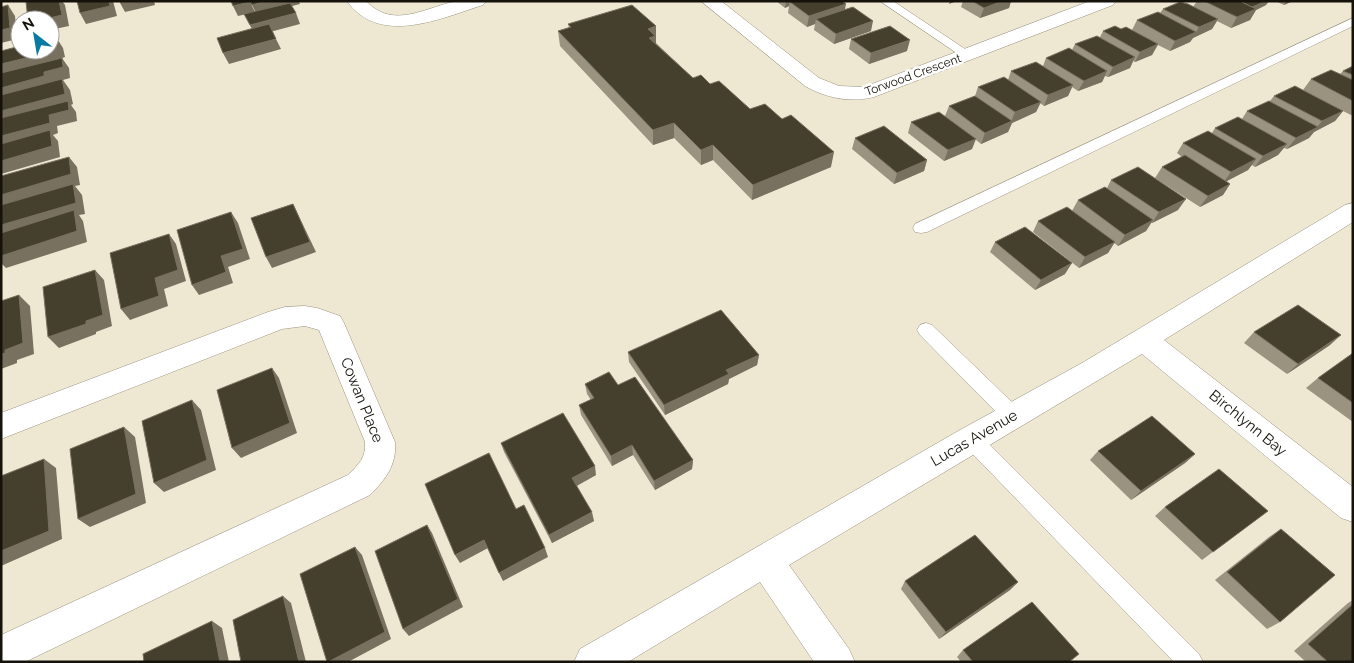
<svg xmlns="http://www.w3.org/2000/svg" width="1354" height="663" viewBox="0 0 1354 663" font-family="Raleway,sans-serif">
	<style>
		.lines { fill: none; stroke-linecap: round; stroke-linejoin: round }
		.service-casing { stroke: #9a9381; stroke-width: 1 }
		.minor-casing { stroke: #9a9381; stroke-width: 1 }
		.service { fill: #fff; fill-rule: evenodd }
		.minor { fill: #fff; fill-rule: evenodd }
		.wall { fill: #9a9380 }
		.shaded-wall { fill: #78715f }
		.building { fill: #453f2e; stroke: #78715f }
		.labels { text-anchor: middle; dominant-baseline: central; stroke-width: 5; stroke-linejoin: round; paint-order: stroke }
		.far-street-label { font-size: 12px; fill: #14120b; stroke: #fff }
		.street-label { font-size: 15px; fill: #14120b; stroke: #fff }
	</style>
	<rect width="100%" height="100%" fill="#eee7d2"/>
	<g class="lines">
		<defs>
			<g id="service">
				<polygon points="880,1 893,1 974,55 968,59 964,58"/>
				<polygon points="1353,18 1353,26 927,232 921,233 915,232 913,228 915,224"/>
				<polygon points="926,323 932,325 1020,410 1023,416 1020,422 1013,424 1006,422 920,335 917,330 920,325"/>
				<polygon points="971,431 978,433 1199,654 1203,662 1174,662 964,445 961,439 964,433"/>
			</g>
			<g id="minor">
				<path d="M347 1H366C394 31 427 6 458 1 467 0 477 1 486 1L483 5C442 18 379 47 347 1Z"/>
				<path d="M701 1H721L819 78 839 86 864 87 1090 1H1116L1113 5 874 97C850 103 826 98 805 86Z"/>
				<polygon points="1353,203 1353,222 1164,340 1353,487 1353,522 1341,518 1142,354 789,565 849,649 855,662 814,662 760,582 628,662 574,662 580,649 960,430 1082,363 1345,205"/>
				<path d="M305 306 317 308 340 316 344 323 395 442C397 465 385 480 370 495L25 662H1V635L348 475C359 464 366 458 365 442L319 330 305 326 282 329 1 439V413L268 312 285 307Z"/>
			</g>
		</defs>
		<use href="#service" class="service-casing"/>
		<use href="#minor" class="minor-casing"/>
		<use href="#service" class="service"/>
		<use href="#minor" class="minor"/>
	</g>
	<g class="wall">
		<polygon points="776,1 842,1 845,9 871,31 834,44 814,30 815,24 807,27 788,13 789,6 785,8"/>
		<polygon points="963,1 1011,1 1009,8 980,18 961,7"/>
		<polygon points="1197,1 1269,1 1266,5 1256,10 1250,20 1231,28 1217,21 1212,29 1193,38 1190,42 1170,51 1158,45 1152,55 1135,62 1133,61 1130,68 1108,77 1105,76 1102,82 1078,91 1072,87 1068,96 1044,106 1040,103 1036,112 1012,123 1008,132 981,144 975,139 972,149 944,161 908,133 911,122 945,116 949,106 975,96 978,87 1008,80 1011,71 1043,66 1046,58 1072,50 1075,44 1100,37 1103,31 1121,29 1132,30 1137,20 1160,13 1163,9 1193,7"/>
		<polygon points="1275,1 1293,1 1284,5"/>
		<polygon points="568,24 656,41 656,43 693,78 710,84 750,109 831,167 752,200 713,160 701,165 674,138 653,145 560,46 558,31 569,28"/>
		<polygon points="851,39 907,51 869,64 849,49"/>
		<polygon points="1353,66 1353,114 1351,115 1343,111 1335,121 1314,132 1309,138 1287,149 1284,148 1278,155 1255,167 1252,165 1248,170 1227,181 1230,184 1223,195 1200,207 1155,178 1162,167 1182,157 1177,153 1183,143 1212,133 1215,128 1242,119 1247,111 1270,101 1274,96 1303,90 1311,79 1340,74 1343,71"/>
		<polygon points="855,138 927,160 924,171 894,184 852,149"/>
		<polygon points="1111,180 1178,210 1152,223 1151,223 1146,231 1118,246 1114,243 1108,253 1079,268 1033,232 1038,221 1072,211 1078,200 1107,188"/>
		<polygon points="995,242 1065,274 1035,290 990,252"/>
		<polygon points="1254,332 1330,345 1287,374 1244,343"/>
		<polygon points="628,352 759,355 757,365 729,379 728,384 665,415 629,362"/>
		<polygon points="1353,353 1353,422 1306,388 1318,378"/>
		<polygon points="585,384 618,385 693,460 692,469 655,490 633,455 612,466 581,415 579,405 591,400 587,394"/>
		<polygon points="501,443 596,475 577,486 594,521 552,543 504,452"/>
		<polygon points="1098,451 1195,454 1185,463 1131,500 1090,460"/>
		<polygon points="1165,507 1268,511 1202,560 1155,516"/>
		<polygon points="1281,529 1280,622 1267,629 1215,580 1269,537"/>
		<polygon points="905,581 1018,582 1010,590 939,639 901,589"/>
		<polygon points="1353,600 1353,662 1306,662 1294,651 1348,603"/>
		<polygon points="963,650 1069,662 961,662 957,657"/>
	</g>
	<g class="shaded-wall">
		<polygon points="59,1 62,1 65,5 69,26 50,30 50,20 41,20"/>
		<polygon points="109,1 113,1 117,16 86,24 80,13"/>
		<polygon points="119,1 154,1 155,5 125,12"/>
		<polygon points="267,1 300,1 299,2 300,4 257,15 252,5"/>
		<polygon points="786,1 805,1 790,2 789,6 785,8"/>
		<polygon points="950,1 957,1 949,4"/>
		<polygon points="1002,1 1011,1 1009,8 980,18 984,8"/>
		<polygon points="1266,1 1269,1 1266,5 1256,10 1250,20 1231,28 1237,17 1251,7"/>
		<polygon points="1286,1 1293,1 1284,5"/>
		<polygon points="250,2 255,12 238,16 233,6"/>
		<polygon points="846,4 844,14 816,19 815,24 807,27 809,16"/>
		<polygon points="8,5 15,16 17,39 1,43 1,30"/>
		<polygon points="296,13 300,24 255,36 250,25"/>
		<polygon points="1218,19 1212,29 1193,38 1190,42 1170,51 1175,41 1196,32 1199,27"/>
		<polygon points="873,21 871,31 834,44 836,34"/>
		<polygon points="656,26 656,50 650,52 648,29"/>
		<polygon points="56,37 63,48 65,57 62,58 69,68 70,78 63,80 70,90 73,104 71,105 76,112 77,121 57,126 58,133 53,135 58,141 60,157 1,174 1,88 44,72 1,77 1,64 38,51 43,50 50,50 50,48"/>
		<polygon points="276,39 281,49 229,64 223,53"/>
		<polygon points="910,40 907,51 869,64 871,53"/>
		<polygon points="1158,44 1152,55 1135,62 1140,52"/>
		<polygon points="1135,57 1130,68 1108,77 1113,67"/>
		<polygon points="1107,71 1102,82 1078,91 1084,81"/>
		<polygon points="1073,85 1068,96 1044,106 1048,95"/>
		<polygon points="1041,102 1036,112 1012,123 1008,132 981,144 985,133 1011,122 1015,112"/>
		<polygon points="1343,111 1335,121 1314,132 1309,138 1287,149 1296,138 1317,127 1322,121"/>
		<polygon points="674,123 674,138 653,145 653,130"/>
		<polygon points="976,139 972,149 944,161 948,150"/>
		<polygon points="1287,144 1278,155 1255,167 1263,156"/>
		<polygon points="713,145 713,160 701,165 701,150"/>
		<polygon points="834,152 831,167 752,200 753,185"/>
		<polygon points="69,157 77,167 80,185 75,186 82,195 85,214 79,215 83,221 87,242 6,268 1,263 1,195"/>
		<polygon points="1256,159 1248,170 1223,183 1231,172"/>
		<polygon points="927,160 924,171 894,184 897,173"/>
		<polygon points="1230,184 1223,195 1200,207 1208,196"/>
		<polygon points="1186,199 1178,210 1152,223 1159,212"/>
		<polygon points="293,204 316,252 272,268 266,257"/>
		<polygon points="231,212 238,223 250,259 228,267 233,283 199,295 192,285 221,256"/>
		<polygon points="1153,220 1146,231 1118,246 1125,235"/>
		<polygon points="169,234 176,244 186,281 164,289 168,306 130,320 121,309 155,278"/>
		<polygon points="1115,242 1108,253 1079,268 1085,257"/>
		<polygon points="1072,263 1065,274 1035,290 1041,280"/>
		<polygon points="95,270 104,280 112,326 96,332 96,334 59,348 48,337 86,321"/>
		<polygon points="19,295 30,306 34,354 17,360 17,363 1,369 1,354 5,350"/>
		<polygon points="1341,335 1330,345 1287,374 1298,364"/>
		<polygon points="759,355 757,365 729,379 728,384 665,415 664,405 726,370"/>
		<polygon points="272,368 279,378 297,433 241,458 232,448"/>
		<polygon points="192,400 201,410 216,470 164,492 154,483"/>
		<polygon points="124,427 135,437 146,503 90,527 78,519"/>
		<polygon points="632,445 633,455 612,466 611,456"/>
		<polygon points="1195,454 1185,463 1131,500 1141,491"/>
		<polygon points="44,459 56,468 62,539 1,566 1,551"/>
		<polygon points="693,460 692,469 655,490 654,481"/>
		<polygon points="595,466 596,475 574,487 572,478"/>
		<polygon points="592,512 594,521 552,543 549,535"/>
		<polygon points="427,525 432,533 463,607 409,636 403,629"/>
		<polygon points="484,540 488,548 460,563 455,555"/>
		<polygon points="355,547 362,555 391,639 348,662 328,662"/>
		<polygon points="545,548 548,557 503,581 499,573"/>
		<polygon points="1018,582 1010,590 939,639 946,632"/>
		<polygon points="283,596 291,603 306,662 299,662"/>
		<polygon points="212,621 222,628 229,662 220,662"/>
	</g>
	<g class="building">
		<polygon points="31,1 59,1 62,15 41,20 28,20 26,2"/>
		<polygon points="77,1 109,1 110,6 80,13"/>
		<polygon points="231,1 267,1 252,5 250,2 233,6"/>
		<polygon points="793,1 842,1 846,4 809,16 790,2"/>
		<polygon points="972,1 1002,1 984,8"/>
		<polygon points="1204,1 1240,1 1256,9 1237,17"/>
		<polygon points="1240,1 1266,1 1252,7"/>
		<polygon points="1180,2 1188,4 1218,19 1199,27 1163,9"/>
		<polygon points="290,3 296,13 250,25 244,14"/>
		<polygon points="8,5 10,28 1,30 1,7"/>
		<polygon points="632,5 656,26 648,29 655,36 649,38 693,78 701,75 710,84 719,81 750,109 765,104 782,119 791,115 834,152 753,185 713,145 701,150 674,123 653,130 558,31 571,27 568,24"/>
		<polygon points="853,7 873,21 836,34 816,19"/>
		<polygon points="1158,12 1196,32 1175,41 1137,20"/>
		<polygon points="269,24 276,39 223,53 217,38"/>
		<polygon points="890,26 910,40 871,53 851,39"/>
		<polygon points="1115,26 1121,29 1126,27 1158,44 1140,52 1103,31"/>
		<polygon points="1097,36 1135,57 1113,67 1075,44"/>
		<polygon points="56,37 58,46 50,48 50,39"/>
		<polygon points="20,46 20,50 43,50 38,51 38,55 1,64 1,51"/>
		<polygon points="1069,48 1107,71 1084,81 1046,58"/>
		<polygon points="62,58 63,67 44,72 44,76 1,88 1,73"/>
		<polygon points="1036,62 1073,85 1048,95 1011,71"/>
		<polygon points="1353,66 1353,75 1343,71"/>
		<polygon points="1331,70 1353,80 1353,101 1311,79"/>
		<polygon points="1004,77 1041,102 1015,112 978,87"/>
		<polygon points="62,79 65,94 1,111 1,95"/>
		<polygon points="1295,86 1343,111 1322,121 1274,96"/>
		<polygon points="975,96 1012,121 985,133 949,106"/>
		<polygon points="68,101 69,110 49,115 50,123 1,136 1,118"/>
		<polygon points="1269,101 1318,127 1296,138 1247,111"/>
		<polygon points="939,112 976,139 948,150 911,122"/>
		<polygon points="1238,117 1287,144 1263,156 1215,128"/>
		<polygon points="884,126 927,160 897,173 855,138"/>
		<polygon points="50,130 52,146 1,161 1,144"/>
		<polygon points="1208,131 1256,159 1231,172 1183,143"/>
		<polygon points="1185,155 1230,184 1208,196 1162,167"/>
		<polygon points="69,157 71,174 1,195 1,176"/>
		<polygon points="1138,167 1186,199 1159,212 1111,180"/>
		<polygon points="73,184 76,203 1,225 1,205"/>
		<polygon points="1105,187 1153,220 1125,235 1078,200"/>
		<polygon points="293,204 310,242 266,257 251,218"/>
		<polygon points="1067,207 1115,242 1085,257 1038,221"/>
		<polygon points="74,210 77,231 1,256 1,233"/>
		<polygon points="231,212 243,249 221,256 226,272 192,285 177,230"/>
		<polygon points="1025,227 1072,263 1041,280 995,242"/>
		<polygon points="169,234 178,270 155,278 159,296 121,309 110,253"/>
		<polygon points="95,270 103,315 86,321 86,324 48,337 43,287"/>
		<polygon points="19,295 23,343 5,350 5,353 1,354 1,301"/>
		<polygon points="1298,305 1341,335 1298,364 1254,332"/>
		<polygon points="721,310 759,355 726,370 729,374 664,405 628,352"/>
		<polygon points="1353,353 1353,403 1318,378"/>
		<polygon points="272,368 290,423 232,448 217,390"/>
		<polygon points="609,372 618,385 635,377 693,460 654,481 632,445 611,456 579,405 594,398 585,384"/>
		<polygon points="192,400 207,460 154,483 142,421"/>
		<polygon points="563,413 595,466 572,478 592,512 549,535 501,443"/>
		<polygon points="1152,416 1195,454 1141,491 1098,451"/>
		<polygon points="124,427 136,494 78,519 70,449"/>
		<polygon points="489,453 516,509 524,505 545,548 499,573 484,540 455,555 425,484"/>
		<polygon points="44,459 49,531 1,551 1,476"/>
		<polygon points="1219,469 1268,511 1213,552 1165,507"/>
		<polygon points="427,525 458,599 403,629 375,551"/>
		<polygon points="1281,529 1335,575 1280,622 1227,572"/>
		<polygon points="975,535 1018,582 946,632 905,581"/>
		<polygon points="355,547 385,632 328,662 327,662 300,574"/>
		<polygon points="283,596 299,662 241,662 233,620"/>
		<polygon points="1032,602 1079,654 1069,662 973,662 963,650"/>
		<polygon points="1353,604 1353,662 1328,662 1308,644"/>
		<polygon points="212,621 220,662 144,662 143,654"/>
	</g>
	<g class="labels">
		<g class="far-street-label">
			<text transform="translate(913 75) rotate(-20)">Torwood Crescent</text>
		</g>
		<g class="street-label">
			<text transform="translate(362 400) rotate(68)">Cowan Place</text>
			<text transform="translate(1248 423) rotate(39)">Birchlynn Bay</text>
			<text transform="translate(974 438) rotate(-30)">Lucas Avenue</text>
		</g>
	</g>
	<rect width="1354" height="663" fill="none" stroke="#14120b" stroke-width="5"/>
	<g transform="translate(35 35) rotate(329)"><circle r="24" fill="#ffffff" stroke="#a1a09d"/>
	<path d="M0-4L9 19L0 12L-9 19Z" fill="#0a7aa3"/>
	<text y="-8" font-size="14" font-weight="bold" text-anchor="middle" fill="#14120b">N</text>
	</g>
</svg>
